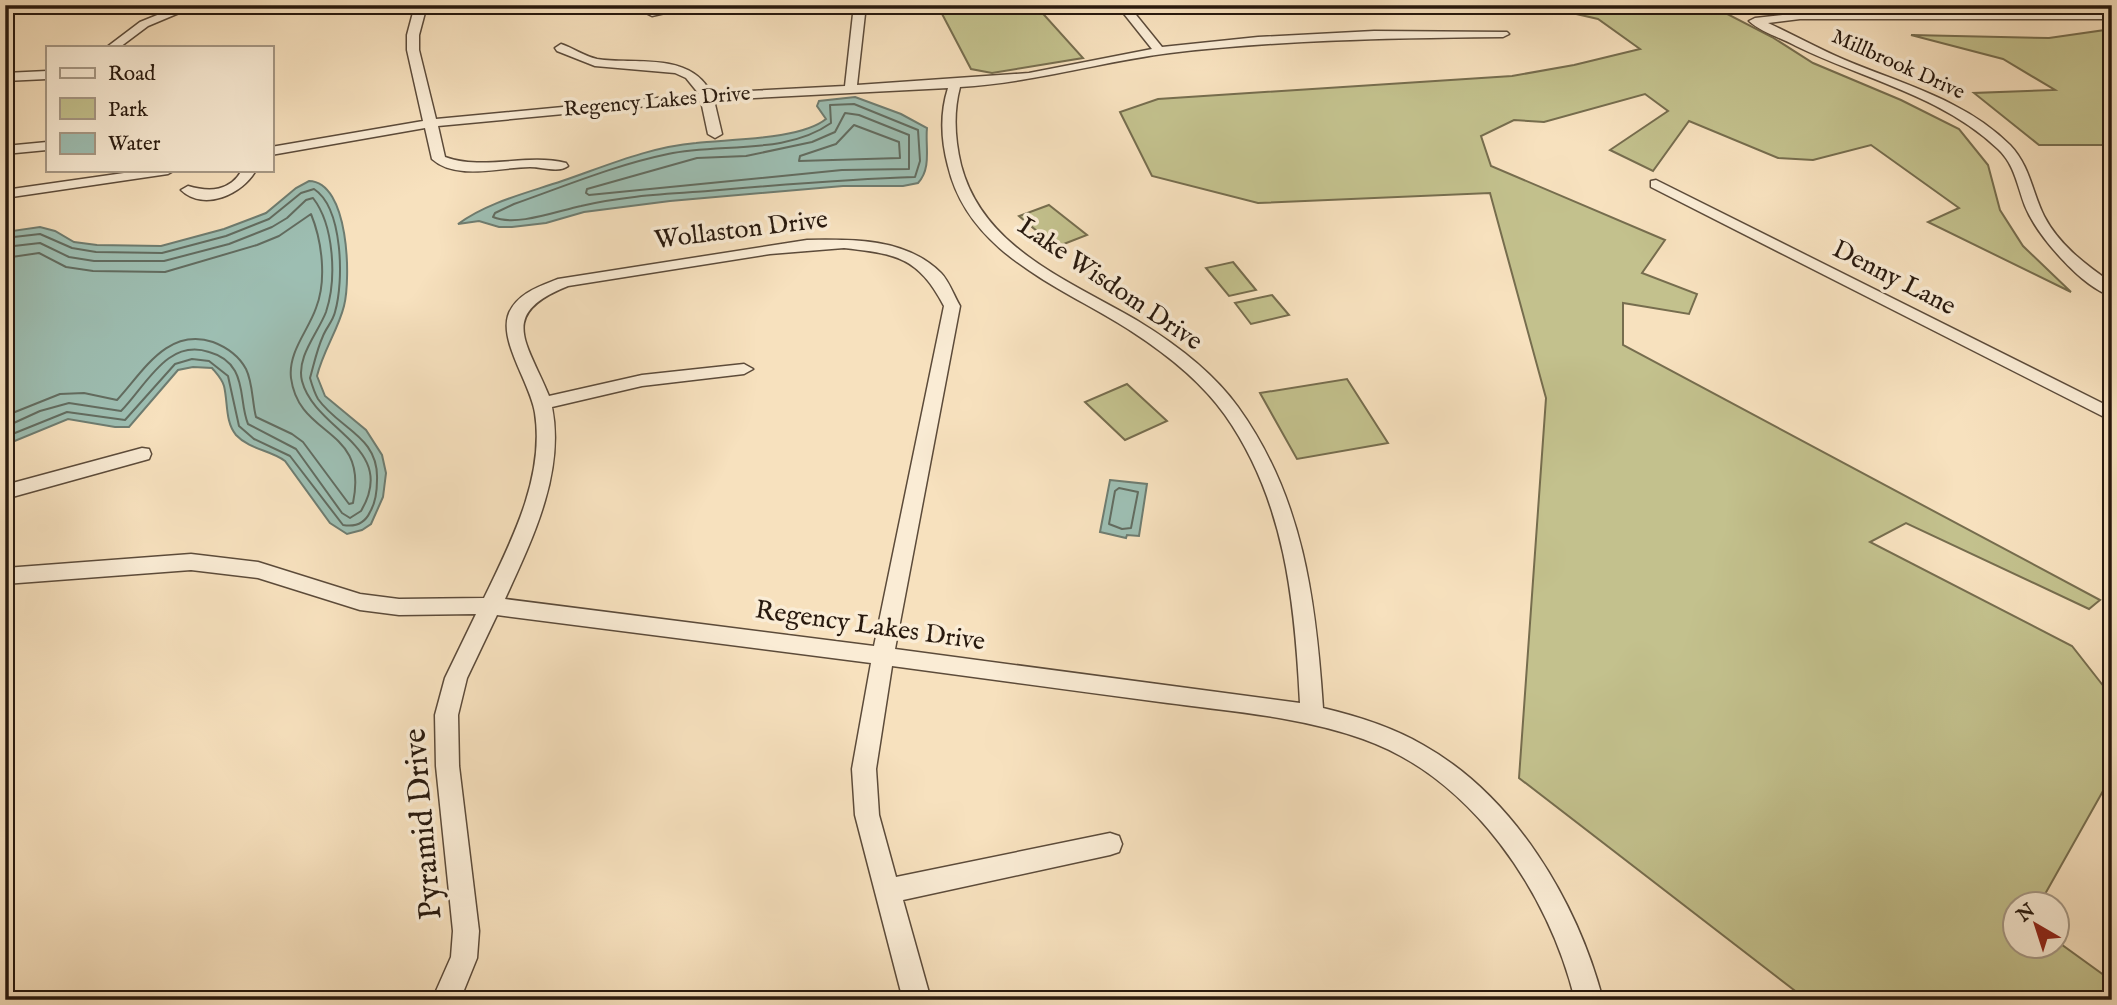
<svg xmlns="http://www.w3.org/2000/svg" width="2117" height="1005" viewBox="0 0 2117 1005" font-family="'IM FELL English',serif">
	<style>
		.green { fill: #c3c18d; stroke: #766d4e; stroke-width: 2 }
		.water { fill: #9dbeb2; stroke: #6e7c70; stroke-width: 2 }
		.lines { fill: none; stroke-linecap: round; stroke-linejoin: round }
		.shore { stroke: #626c60; stroke-width: 2 }
		.street-casing { stroke: #5c4b3a; stroke-width: 3 }
		.street { fill: #faecd5; fill-rule: evenodd }
		.labels { text-anchor: middle; dominant-baseline: central; stroke-width: 7; stroke-linejoin: round; paint-order: stroke }
		.far-street-label { font-size: 21px; fill: #28190e; stroke: #faecd5 }
		.street-label { font-size: 26px; fill: #28190e; stroke: #faecd5 }
		.near-street-label { font-size: 32px; fill: #28190e; stroke: #faecd5 }
	</style>
	<rect width="100%" height="100%" fill="#f7e1be"/>
	<filter id="stains"><feTurbulence type="fractalNoise" baseFrequency=".00286" numOctaves="4"/><feColorMatrix values="0 0 0 0 .2 0 0 0 0 .09 0 0 0 0 .02 0 0 0 .5 -.17"/></filter>
	<radialGradient id="worn" r=".72"><stop offset=".6" stop-color="#630" stop-opacity="0"/><stop offset="1" stop-color="#630" stop-opacity=".3"/></radialGradient>
	<g class="green">
		<polygon points="982,5 1037,7 1083,58 992,73 971,69 940,10"/>
		<polygon points="1537,5 1710,5 1772,37 1813,63 1901,100 1959,129 1988,165 2000,210 2023,246 2071,292 1928,222 1959,208 1871,145 1813,160 1778,158 1689,121 1653,171 1610,150 1668,111 1645,94 1544,122 1514,120 1481,136 1491,166 1665,240 1642,273 1697,294 1689,314 1623,303 1623,345 2100,600 2089,609 1906,523 1870,542 2072,646 2112,697 2112,775 2040,903 2016,904 2016,946 2058,946 2058,942 2112,981 2112,1000 1807,1000 1519,778 1546,398 1490,193 1258,203 1152,176 1120,112 1158,99 1512,76 1574,65 1640,49 1598,19"/>
		<polygon points="2112,29 2112,145 2039,145 1974,93 2055,90 2003,59 1911,35 2049,38"/>
		<polygon points="1049,205 1087,235 1056,247 1019,216"/>
		<polygon points="1233,262 1256,290 1229,296 1206,268"/>
		<polygon points="1272,295 1289,315 1251,324 1235,303"/>
		<polygon points="1347,379 1388,443 1297,459 1260,393"/>
		<polygon points="1127,384 1167,421 1125,440 1085,402"/>
	</g>
	<g class="water">
		<path d="M855 97 901 114 927 128C925 146 932 168 918 183L903 186H843L670 201 584 212 546 223 512 227H499L479 221 458 224C488 202 527 193 562 181 606 166 649 147 696 143 729 139 800 140 826 119L817 106 819 101Z"/>
		<path d="M309 181C349 182 351 278 344 306 338 330 323 351 317 376L325 396 366 430 382 455 386 473 383 497 371 524 362 530 347 534 330 523 285 461C271 450 250 450 236 435 225 422 228 402 224 386 222 379 217 374 212 368L193 367 178 370 129 427H115L68 419 5 445V232L40 227 55 231 74 242 97 245 161 246 224 229 266 213 296 188Z"/>
		<polygon points="1110,480 1147,484 1139,536 1127,535 1126,538 1100,532"/>
	</g>
	<g class="lines">
		<g class="shore">
			<path d="M854 104 918 130 920 161 915 177C846 179 777 185 708 191 666 194 622 196 581 206 557 211 516 227 493 217L495 213 514 204C565 186 615 165 668 154 721 143 786 155 831 123L830 105Z"/>
			<polygon points="845,113 859,115 909,135 909,169 842,170 589,195 586,193 587,189 697,158 746,156 812,142 835,132"/>
			<polygon points="854,125 899,142 900,158 799,161 800,156 836,144"/>
			<path d="M5 238 40 234 72 248 96 252 162 253 226 236 269 219 301 193 314 189C343 208 344 281 335 312 333 321 326 328 323 336 317 349 314 364 310 378 312 385 314 392 318 399 339 429 379 436 377 480 377 491 376 502 370 512 365 523 355 527 343 525L290 456 254 439 239 426 228 376 209 361 192 359 175 364 125 420 67 412 5 437"/>
			<path d="M5 247 40 243 69 257 94 261H164L229 244 272 227 287 218 306 200 313 198C334 225 337 279 326 312 318 333 296 357 302 381 315 431 399 447 361 511L350 518 342 513 296 449 248 424C241 407 244 387 235 371 230 362 220 355 209 352 167 338 146 386 121 411L69 403 40 411 5 427"/>
			<path d="M5 258 39 253 66 267 93 271 165 272 257 245 279 236 311 214C322 241 327 280 316 308 308 331 288 352 291 378 299 439 369 426 353 503L349 504 303 442 292 434 256 417C252 402 253 383 246 369 239 356 226 347 213 342 167 327 143 372 117 400L84 393 60 394 5 416"/>
			<polygon points="1119,488 1138,492 1131,528 1122,529 1109,524 1115,491"/>
		</g>
		<defs>
			<g id="street">
				<polygon points="182,5 198,5 148,26 120,47 107,47 140,22"/>
				<path d="M415 5H427L419 35V50L436 119 699 94 686 78 675 73 595 66 557 51 555 48 561 44C573 48 584 56 597 59 634 65 690 51 711 93L845 86 854 5H866L857 85 1029 73 1152 49 1117 5H1128L1162 47 1258 37 1374 31 1507 32 1509 34 1503 37C1392 38 1280 40 1170 53 1099 62 1032 83 960 87 953 113 955 140 961 165 983 249 1070 281 1138 321 1174 343 1213 372 1238 407 1303 497 1316 601 1323 708 1357 716 1392 727 1423 745 1514 796 1577 901 1603 1000H1575C1549 892 1471 777 1363 739 1298 716 1227 711 1160 702 1071 690 981 678 892 666L876 769 879 815 896 877 1110 833 1119 836 1122 844 1119 852 1110 855 903 900 931 1000H903L855 815 852 769 871 663 497 615 467 678 458 715 459 766 479 931 477 958 460 1000H432L451 957 453 931 436 766 435 715 445 678 476 614 399 615 360 610 258 578 191 570 5 584V568L191 554 258 562 360 594 399 599 484 598C511 542 545 477 535 413 531 385 500 343 508 316 515 294 540 286 558 279L807 240C853 239 906 238 941 273 949 281 954 296 960 306L895 649 1300 703C1295 602 1285 500 1225 415 1201 381 1165 353 1131 331 1061 286 969 255 948 166 941 140 940 113 948 88L714 100 722 134 715 138 708 134 701 101 438 126 445 157C484 171 526 153 566 163L568 166C559 173 542 167 530 167 501 167 456 181 432 159L425 128 271 155V147L423 121 407 50V35ZM844 248C897 254 918 257 944 306L874 646 505 599C532 540 565 473 552 407L642 386 744 374 753 369 744 364 642 375 549 396C527 342 497 314 568 286L770 254Z"/>
				<polygon points="676,5 700,5 652,16 646,13"/>
				<path d="M1800 13H2112V19H1800L1768 23C1794 35 1819 49 1845 60 1902 84 1965 100 2010 145 2030 166 2032 192 2044 216 2059 245 2086 265 2112 283V296C2082 288 2036 234 2025 206 2017 185 2015 165 1998 149 1943 96 1863 79 1796 46 1781 38 1761 32 1749 21L1755 18Z"/>
				<polygon points="47,71 47,79 5,81 5,73"/>
				<polygon points="47,142 47,150 5,154 5,146"/>
				<polygon points="145,170 175,170 168,174 5,198 5,190"/>
				<path d="M242 170H256C243 194 204 212 181 190L188 186C209 192 230 192 242 170Z"/>
				<polygon points="1656,180 2112,408 2112,421 1651,187 1651,181"/>
				<polygon points="142,448 149,449 151,454 149,459 5,499 5,485"/>
			</g>
		</defs>
		<use href="#street" class="street-casing"/>
		<use href="#street" class="street"/>
	</g>
	<g class="labels">
		<g class="far-street-label">
			<text transform="translate(1898 65) rotate(24)">Millbrook Drive</text>
			<text transform="translate(657 102) rotate(-5)">Regency Lakes Drive</text>
		</g>
		<g class="street-label">
			<text transform="translate(741 230) rotate(-7)">Wollaston Drive</text>
			<text transform="translate(1894 278) rotate(27)">Denny Lane</text>
			<text transform="translate(1110 284) rotate(34)">Lake Wisdom Drive</text>
			<text transform="translate(870 626) rotate(8)">Regency Lakes Drive</text>
		</g>
		<g class="near-street-label">
			<text transform="translate(424 824) rotate(-95)">Pyramid Drive</text>
		</g>
	</g>
	<rect width="2117" height="1005" fill="none" stroke="#f7e1be" stroke-width="28"/>
	<rect x="7" y="7" width="2103" height="991" fill="none" stroke="#28190e" stroke-width="3.5"/>
	<rect x="14" y="14" width="2089" height="977" fill="none" stroke="#28190e" stroke-width="2"/>
	<rect x="46" y="46" width="228" height="126" fill="#faecd5" stroke="#a69885" stroke-width="2"/>
	<rect x="60" y="68" width="35" height="10" fill="#faecd5" stroke="#a69885" stroke-width="2"/>
	<text x="108" y="80" font-size="21" fill="#28190e">Road</text>
	<rect x="60" y="98" width="35" height="21" fill="#c3c18d" stroke="#a69885" stroke-width="2"/>
	<text x="108" y="116" font-size="21" fill="#28190e">Park</text>
	<rect x="60" y="133" width="35" height="21" fill="#9dbeb2" stroke="#a69885" stroke-width="2"/>
	<text x="108" y="150" font-size="21" fill="#28190e">Water</text>
	<g transform="translate(2036 925) rotate(321)"><circle r="33" fill="#faecd5" stroke="#a69885" stroke-width="2"/>
	<path d="M0-5L12 26L0 18L-12 26Z" fill="#8f2418"/>
	<text y="-10" font-size="19" font-weight="bold" text-anchor="middle" fill="#28190e">N</text>
	</g>
	<rect width="100%" height="100%" filter="url(#stains)"/>
	<rect width="100%" height="100%" fill="url(#worn)"/>
</svg>
